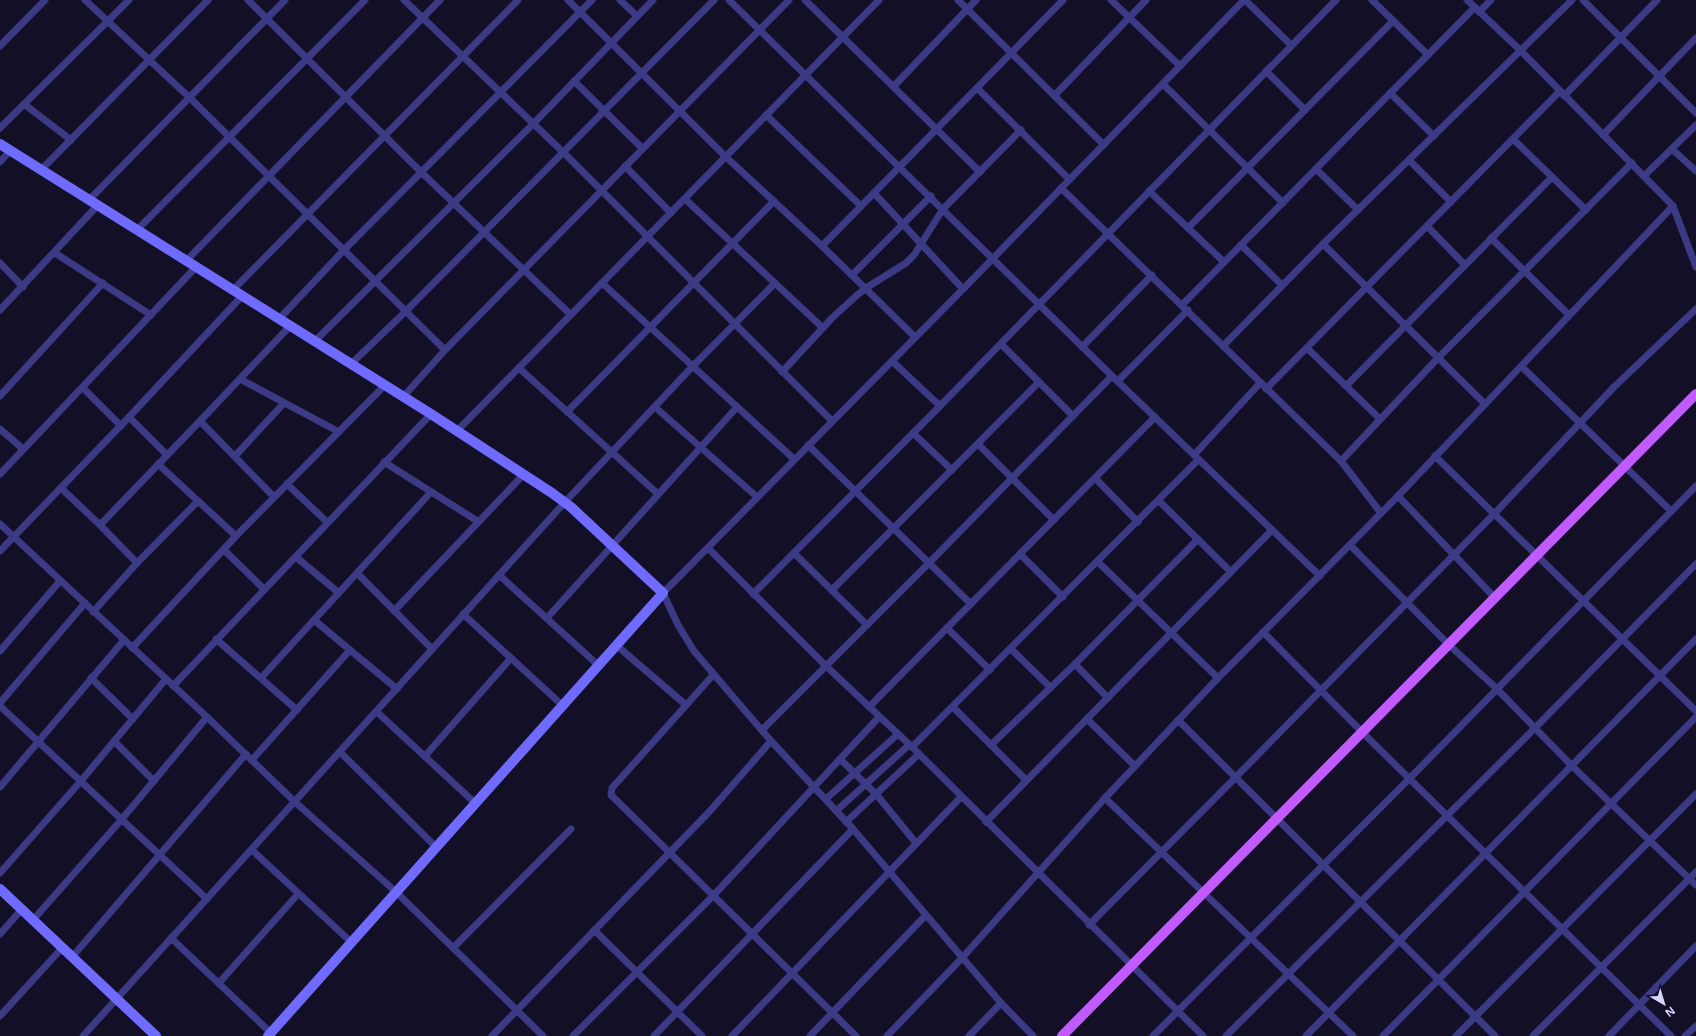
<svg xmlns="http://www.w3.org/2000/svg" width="1696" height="1036" viewBox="0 0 1696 1036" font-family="'Open Sans',sans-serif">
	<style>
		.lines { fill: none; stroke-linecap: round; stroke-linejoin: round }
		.street { stroke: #3d3a85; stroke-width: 7 }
		.secondary { stroke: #6f6bff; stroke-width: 10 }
		.primary { stroke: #c25bff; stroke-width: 10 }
	</style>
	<rect width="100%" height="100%" fill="#130f26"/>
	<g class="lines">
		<g class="street">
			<polyline points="85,0 189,97 445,350"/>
			<polyline points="248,0 421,172 571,315"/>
			<polyline points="404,0 564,153 832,421"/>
			<polyline points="568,0 726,157 822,246 915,337"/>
			<polyline points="620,0 637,16"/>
			<polyline points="729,0 1112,376 1320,576"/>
			<polyline points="805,0 980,172"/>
			<polyline points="958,0 1104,145"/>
			<polyline points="1111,0 1180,66"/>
			<polyline points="1245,0 1291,45"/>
			<polyline points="1372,0 1428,55"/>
			<polyline points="1467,0 1520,50 1673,206 1696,267"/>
			<polyline points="1583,0 1696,113"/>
			<polyline points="1479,12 1491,0"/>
			<polyline points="0,46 45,0"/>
			<polyline points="1266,71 1305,110"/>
			<polyline points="574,81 642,148"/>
			<polyline points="1163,84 1283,203"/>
			<polyline points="894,86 976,0"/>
			<polyline points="977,88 1069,179"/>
			<polyline points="1390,93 1434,136"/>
			<polyline points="1055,95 1146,0"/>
			<polyline points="1564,96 1657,0"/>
			<polyline points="24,104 71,140"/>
			<polyline points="766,115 861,206"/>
			<polyline points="0,128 129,0"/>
			<polyline points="1603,135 1696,38"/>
			<polyline points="1513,139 1586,210"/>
			<polyline points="1672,149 1696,171"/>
			<polyline points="1409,160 1451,202"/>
			<polyline points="0,162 10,151"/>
			<polyline points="625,166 671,213"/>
			<polyline points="1316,169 1358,210"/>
			<polyline points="41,170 208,0"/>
			<polyline points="1644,176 1696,125"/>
			<polyline points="1061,188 1341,461 1381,513"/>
			<polyline points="1149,191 1224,262"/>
			<polyline points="874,193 963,289"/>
			<polyline points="685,199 823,328"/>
			<polyline points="89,200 285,0"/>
			<polyline points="1427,226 1465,265"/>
			<polyline points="1188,228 1393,21"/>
			<polyline points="137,230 365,0"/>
			<polyline points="1491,238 1569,315"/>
			<polyline points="1323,244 1485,404"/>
			<polyline points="1241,245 1282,285"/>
			<polyline points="822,246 1063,0"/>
			<polyline points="55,253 151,315"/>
			<polyline points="186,261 440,0"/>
			<polyline points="0,263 23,287"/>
			<polyline points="852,275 931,196"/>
			<polyline points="602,283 794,459"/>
			<polyline points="233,290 518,0"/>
			<polyline points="1182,305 1475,7"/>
			<polyline points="0,310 98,205"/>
			<polyline points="279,319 343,251 592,0"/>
			<polyline points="315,341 533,124 653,0"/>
			<polyline points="1001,344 1073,416"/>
			<polyline points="1223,346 1323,244 1572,0"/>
			<polyline points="1082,347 1152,275"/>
			<polyline points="1307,348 1380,419"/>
			<polyline points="892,361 940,406"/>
			<polyline points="351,364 405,312 714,0"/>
			<polyline points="1521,366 1671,511"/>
			<polyline points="519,368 658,494"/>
			<polyline points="782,372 832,318 856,296 866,288 906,263 914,255 943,209 1021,130"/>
			<polyline points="240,379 339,432"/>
			<polyline points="1118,381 1188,310"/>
			<polyline points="1346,386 1552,177"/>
			<polyline points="83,388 121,426"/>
			<polyline points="1266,389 1560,91"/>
			<polyline points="0,396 103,283"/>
			<polyline points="403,397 445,350 789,0"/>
			<polyline points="655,407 757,497"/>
			<polyline points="567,412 774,201"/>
			<polyline points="129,417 167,455"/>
			<polyline points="0,429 23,449"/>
			<polyline points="457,431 879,0"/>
			<polyline points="913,433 952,470"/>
			<polyline points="978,444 1054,520"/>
			<polyline points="808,445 971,604"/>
			<polyline points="1194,455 1260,383"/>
			<polyline points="235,456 284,403"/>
			<polyline points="1435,456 1696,711"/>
			<polyline points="1341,461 1438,358 1632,163"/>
			<polyline points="384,462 479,522"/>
			<polyline points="158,464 236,536"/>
			<polyline points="0,474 196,267"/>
			<polyline points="1095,478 1138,522"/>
			<polyline points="287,484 327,522"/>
			<polyline points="61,488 100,525"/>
			<polyline points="1398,496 1495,598"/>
			<polyline points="274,497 200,421 290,326"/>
			<polyline points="1159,501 1231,572"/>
			<polyline points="0,524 207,717 295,802 395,891 543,1036"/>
			<polyline points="1350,545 1448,644 1496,688 1572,766 1696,885"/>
			<polyline points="708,548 826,666 912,747 1203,1036"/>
			<polyline points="224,550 264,589"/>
			<polyline points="0,551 129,417 242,296"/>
			<polyline points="794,553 867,625"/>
			<polyline points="1020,554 1063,597"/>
			<polyline points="296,557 339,593"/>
			<polyline points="1098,562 1218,678"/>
			<polyline points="137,563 198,501"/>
			<polyline points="357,573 432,649"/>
			<polyline points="499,575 598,665"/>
			<polyline points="832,590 1039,382"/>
			<polyline points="753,594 940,406 1336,0"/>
			<polyline points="394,611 524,474"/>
			<polyline points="93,612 137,563 100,525 200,421"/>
			<polyline points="463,614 562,705"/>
			<polyline points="547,618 737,407"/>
			<polyline points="314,620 350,650"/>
			<polyline points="947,628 990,670"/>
			<polyline points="1263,632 1362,732 1671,1036"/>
			<polyline points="216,639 297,710"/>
			<polyline points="616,645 686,705"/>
			<polyline points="132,648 236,536 385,385"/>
			<polyline points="1011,649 1050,687"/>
			<polyline points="0,651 60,581"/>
			<polyline points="1075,664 1108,698"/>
			<polyline points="714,674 612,788 611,795 856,1036"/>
			<polyline points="91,678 133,719"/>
			<polyline points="261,678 431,492"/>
			<polyline points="173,686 431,414"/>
			<polyline points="0,703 85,603"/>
			<polyline points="0,706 207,899"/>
			<polyline points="869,707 1155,417"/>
			<polyline points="953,707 1026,780"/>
			<polyline points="377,712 475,803"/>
			<polyline points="1087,719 1135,766"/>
			<polyline points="1178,720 1495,1036"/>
			<polyline points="762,730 929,563 1112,376"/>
			<polyline points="114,741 154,781"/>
			<polyline points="991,745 1075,664 1198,539"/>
			<polyline points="912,747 1198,460"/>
			<polyline points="340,752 436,847"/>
			<polyline points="425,756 511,658"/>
			<polyline points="840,759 876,794 916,843"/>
			<polyline points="252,760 350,650 397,689"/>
			<polyline points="0,787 124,640"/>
			<polyline points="1105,798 1353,1036"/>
			<polyline points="826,799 898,734"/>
			<polyline points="836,811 909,745"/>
			<polyline points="846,822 919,754"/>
			<polyline points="986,822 1272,530"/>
			<polyline points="252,850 351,942"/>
			<polyline points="0,873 80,782 166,679"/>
			<polyline points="33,920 122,819 207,717"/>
			<polyline points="1089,925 1235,778 1495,513 1614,387 1696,309"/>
			<polyline points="594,930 702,1036"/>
			<polyline points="0,934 22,909"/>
			<polyline points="171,938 271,1033"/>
			<polyline points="453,948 571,829"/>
			<polyline points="73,956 246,754"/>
			<polyline points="219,983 298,894"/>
			<polyline points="0,1016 63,947"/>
			<polyline points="83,1036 565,502 692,367 775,283"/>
			<polyline points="492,1036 710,811 771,741"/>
			<polyline points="573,1036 713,896 879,717"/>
			<polyline points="654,1036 853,829"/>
			<polyline points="732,1036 961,797"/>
			<polyline points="810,1036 925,916"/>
			<polyline points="887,1036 962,958 1105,798 1218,678 1398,496 1673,206"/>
			<polyline points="969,1036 1001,1003"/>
			<polyline points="1033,1036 1001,1003 853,829 771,741 694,651 678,625 663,593 970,282 1244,0"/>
			<polyline points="1153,1036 1409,779 1696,486"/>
			<polyline points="1226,1036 1535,728 1696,564"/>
			<polyline points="1306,1036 1696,639"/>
			<polyline points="1383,1036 1696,717"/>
			<polyline points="1456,1036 1696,794"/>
			<polyline points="1533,1036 1696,872"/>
			<polyline points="1609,1036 1696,946"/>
			<polyline points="1685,1036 1696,1026"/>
		</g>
		<g class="secondary">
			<polyline points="0,144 431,414 552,493 571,507 663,593 268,1036"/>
			<polyline points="0,889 156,1036"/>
		</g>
		<polyline class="primary" points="1062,1036 1696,394"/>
	</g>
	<g transform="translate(1664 1004) rotate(142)" stroke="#130f26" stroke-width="3" paint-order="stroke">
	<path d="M0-3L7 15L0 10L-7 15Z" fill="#d9d4ff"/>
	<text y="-6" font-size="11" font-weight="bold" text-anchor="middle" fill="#d9d4ff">N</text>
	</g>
</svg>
